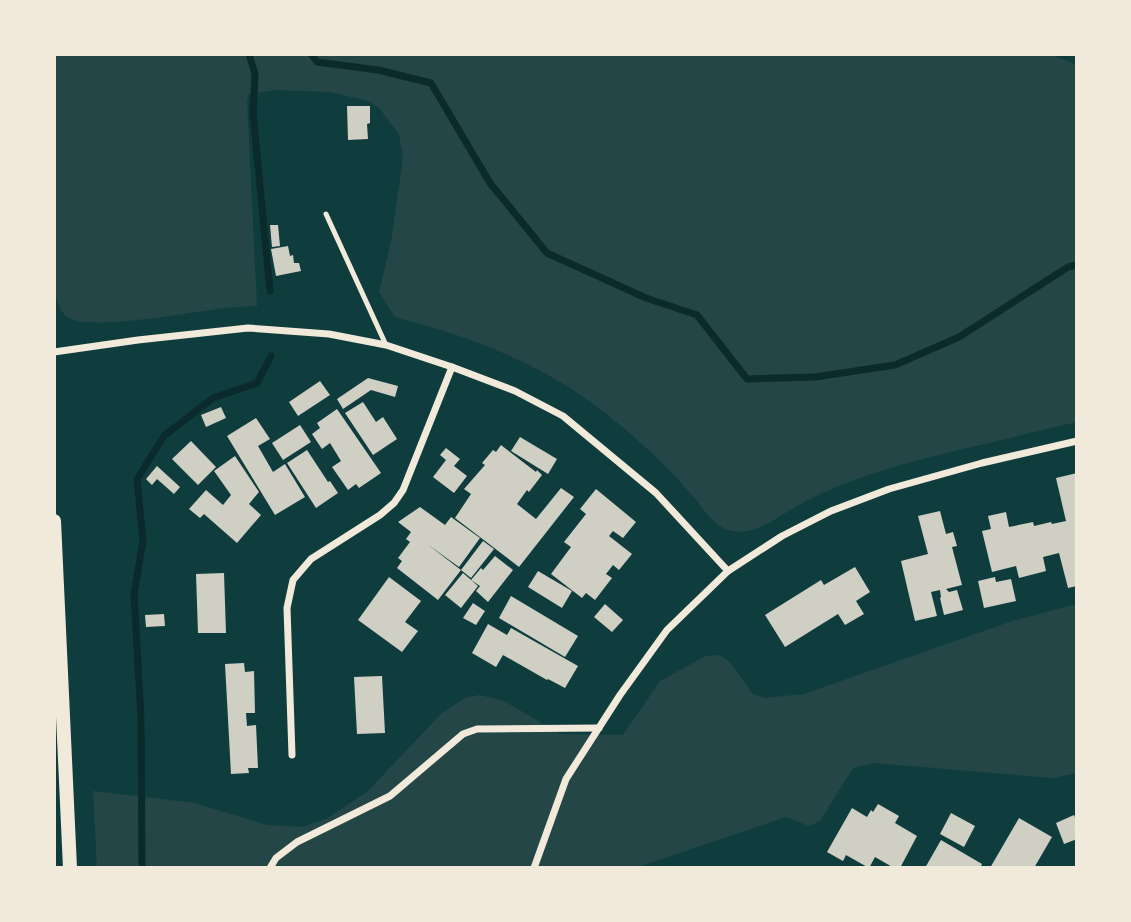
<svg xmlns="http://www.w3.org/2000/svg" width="1131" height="922" viewBox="0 0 1131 922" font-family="'Archivo Narrow',sans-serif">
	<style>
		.green { fill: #244646 }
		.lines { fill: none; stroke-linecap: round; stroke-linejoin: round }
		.stream { stroke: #0a2a2b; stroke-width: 7 }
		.building { fill: #cfcfc3 }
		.service { stroke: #f1e9da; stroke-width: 5 }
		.minor { stroke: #f1e9da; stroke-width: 7 }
		.secondary { stroke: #f1e9da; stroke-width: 14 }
	</style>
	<rect width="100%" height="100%" fill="#0f3d3e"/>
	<g class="green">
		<path d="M54 54H1049L1077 65V422C1037 431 998 441 958 450 914 461 870 472 827 491 818 495 808 500 799 505 778 516 757 536 732 531 716 528 706 513 697 501 666 464 631 432 593 404 534 360 465 335 395 317L379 292 391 242 403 158 399 134 379 108 368 101 330 92 275 90 249 94 247 100 257 306C247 306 236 307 225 308 196 311 86 333 66 316 58 309 56 296 54 286Z"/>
		<polygon points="1077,604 1077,773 1052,778 875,763 853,768 820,821 809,826 786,817 635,868 97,868 93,791 195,803 267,825 303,827 328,818 367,792 442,713 465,698 480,695 504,701 560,734 623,735 660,681 706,656 719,655 729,661 752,693 764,698 804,694 1012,621"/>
	</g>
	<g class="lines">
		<g class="stream">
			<polyline points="249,54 255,74 253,113 270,291"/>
			<polyline points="311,54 317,62 378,70 431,83 490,183 547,253 646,298 697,315 747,379 815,377 895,365 959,337 1068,267 1077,265"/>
			<polyline points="142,868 141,719 134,594 143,541 137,479 164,436 213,398 257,383 271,356"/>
		</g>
	</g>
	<g class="building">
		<polygon points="347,106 370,106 370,123 367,124 368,139 348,140"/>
		<polygon points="270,225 278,225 280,246 272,247"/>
		<polygon points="288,246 290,256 293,255 294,263 299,263 301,271 276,276 271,249"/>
		<polygon points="368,378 398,386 395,397 371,390 343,409 337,399"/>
		<polygon points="320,381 330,395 298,416 289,402"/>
		<polygon points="363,402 376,422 383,417 397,439 373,455 345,413"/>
		<polygon points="221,407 226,418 206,427 201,415"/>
		<polygon points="337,409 381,473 359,488 356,484 348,490 332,467 341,461 330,443 322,449 312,434 320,428 317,423"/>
		<polygon points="256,418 270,439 258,446 273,472 285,464 305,497 275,515 227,436"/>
		<polygon points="300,425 311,442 283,460 272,443"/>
		<polygon points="520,437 557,459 548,474 511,451"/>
		<polygon points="191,441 216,467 198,485 172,459"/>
		<polygon points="501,445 536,472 537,470 542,475 529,492 527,490 517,504 536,519 561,488 574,497 519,567 455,518 471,494 464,489 485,465 482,463 493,450 496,452"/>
		<polygon points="446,448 460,459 454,466 467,476 454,493 433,477 446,460 440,455"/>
		<polygon points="307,450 328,482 330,481 338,493 316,508 287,463"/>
		<polygon points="235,456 259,492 249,504 261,515 237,543 204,514 200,518 189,509 206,490 223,505 231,495 214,471"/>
		<polygon points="157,466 180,487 174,494 157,479 152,485 146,479"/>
		<polygon points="1077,473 1077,586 1068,588 1059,553 1043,557 1046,571 1019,578 1016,566 992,572 982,531 991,529 988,516 1006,512 1009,527 1033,522 1034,526 1051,522 1052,524 1066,521 1056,478"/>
		<polygon points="596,489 636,522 623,538 613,531 609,536 632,554 619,570 613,565 606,574 612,578 595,600 586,593 582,598 551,574 571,547 564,542 586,514 580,509"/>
		<polygon points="420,507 445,525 451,517 480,538 459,567 427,544 461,570 438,600 397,568 402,561 398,558 410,542 406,539 411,532 398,522"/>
		<polygon points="940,511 946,534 953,532 957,546 952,547 962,585 946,589 949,592 957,590 963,610 944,615 940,598 941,597 940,590 931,592 937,616 915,621 901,561 928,554 918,516"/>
		<polygon points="483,541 494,549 471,578 461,570"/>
		<polygon points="495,556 513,570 488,602 476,591 480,586 471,580 481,568 483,570"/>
		<polygon points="855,567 870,592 856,601 864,614 845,625 838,614 785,647 765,615 821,580 824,585"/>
		<polygon points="538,571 572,591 562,608 528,587"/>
		<polygon points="224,573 226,633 198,633 196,574"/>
		<polygon points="463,573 478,586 461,608 445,595"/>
		<polygon points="389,577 421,601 405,622 418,631 402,652 358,620"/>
		<polygon points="995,577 996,582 1011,579 1016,601 984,608 978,581"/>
		<polygon points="511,596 578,636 565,657 499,618"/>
		<polygon points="473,603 485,611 476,625 463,618"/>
		<polygon points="605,604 623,620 612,632 594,617"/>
		<polygon points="164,614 165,626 146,627 145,615"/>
		<polygon points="488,624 507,635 511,628 578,666 565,688 548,679 547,680 503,655 496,667 472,653"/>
		<polygon points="244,663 245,672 254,671 255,713 246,713 247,726 256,725 258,768 248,768 249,773 231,774 225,664"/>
		<polygon points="382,676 385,733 357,734 354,677"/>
		<polygon points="878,804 899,816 895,823 917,836 900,868 894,868 875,857 869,868 846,855 843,861 827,852 852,808 867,817 871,810 873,812"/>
		<polygon points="951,813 975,826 964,847 940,834"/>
		<polygon points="1074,815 1077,822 1077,839 1064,844 1056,823"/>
		<polygon points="1019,818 1052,837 1034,868 990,868"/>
		<polygon points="941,840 982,864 980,868 925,868"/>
	</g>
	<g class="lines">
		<polyline class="service" points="326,214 386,345"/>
		<g class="minor">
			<polyline points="54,352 138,340 248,328 329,334 386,345 452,367 515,391 563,416 656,493 728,571"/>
			<polyline points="292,755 287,608 293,580 311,559 380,515 394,503 403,490 452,367"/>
			<polyline points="270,868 276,858 297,842 390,796 463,734 477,729 599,728"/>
			<polyline points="534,868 566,779 620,695 667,630 728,571 782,536 831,511 889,489 982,463 1077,441"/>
		</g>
		<polyline class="secondary" points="54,521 70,868"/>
	</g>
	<rect width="1131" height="922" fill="none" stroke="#f1e9da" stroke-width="112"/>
</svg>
